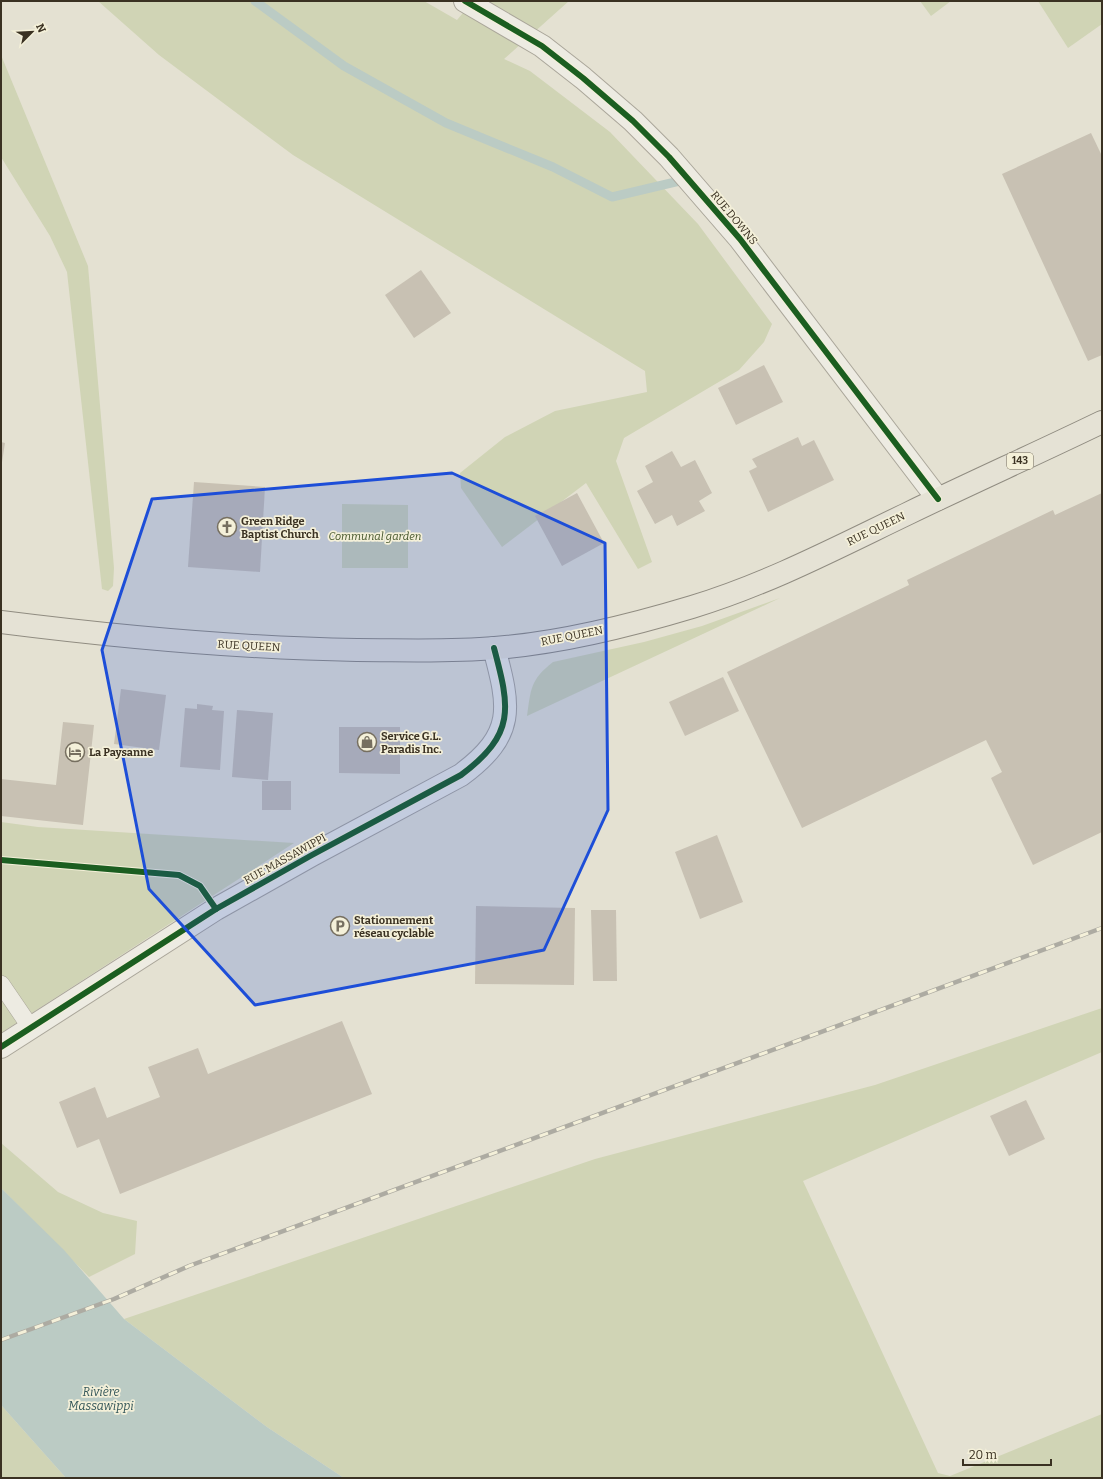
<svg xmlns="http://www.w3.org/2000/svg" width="1103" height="1479" viewBox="0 0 1103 1479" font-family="Bitter,serif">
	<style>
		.green { fill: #d0d4b5 }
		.water { fill: #bbcbc4 }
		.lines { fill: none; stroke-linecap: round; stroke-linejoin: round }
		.stream { stroke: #bbcbc4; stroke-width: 9 }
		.building { fill: #c8c1b3 }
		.service-casing { stroke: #aaa69a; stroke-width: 18 }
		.minor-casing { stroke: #aaa69a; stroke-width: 24 }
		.tertiary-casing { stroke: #aaa69a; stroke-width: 24 }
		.primary-casing { stroke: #908c81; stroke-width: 24 }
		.service { stroke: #edebe2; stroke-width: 17 }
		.minor { stroke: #edebe2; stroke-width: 22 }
		.tertiary { stroke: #edebe2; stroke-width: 22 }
		.primary { stroke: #e5e2d5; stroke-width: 22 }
		.rail-casing { stroke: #adaba2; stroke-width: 4.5 }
		.rail { stroke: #f4f0d9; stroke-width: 3; stroke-dasharray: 9; stroke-linecap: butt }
		.cycleway-casing { stroke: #f4f0d9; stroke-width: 8 }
		.cycleway { stroke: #1b5e20; stroke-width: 6 }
		.marked { fill: #1d4ed8; fill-opacity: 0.2; stroke: #1d4ed8; stroke-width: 3; stroke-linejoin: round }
		.labels { text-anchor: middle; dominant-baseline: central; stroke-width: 3.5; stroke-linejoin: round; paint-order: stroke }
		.shield { fill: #f4f0d9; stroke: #726a59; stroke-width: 1 }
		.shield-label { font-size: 10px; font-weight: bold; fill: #3a3122 }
		.street-label { font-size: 11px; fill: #3a3122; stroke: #f4f0d9 }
		.poi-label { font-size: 11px; font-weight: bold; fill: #3a3122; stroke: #f4f0d9; text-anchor: start }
		.park-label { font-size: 11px; font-style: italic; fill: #44552a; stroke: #f4f0d9 }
		.water-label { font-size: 12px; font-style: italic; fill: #325558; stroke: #f4f0d9 }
	</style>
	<rect width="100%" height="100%" fill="#e4e1d2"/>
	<g class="green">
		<polygon points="98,1 424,1 457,20 473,1 569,1 504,59 530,71 610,132 698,224 772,324 764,342 739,370 624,438 616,461 652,562 638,569 586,483 502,547 461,488 460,473 505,437 555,411 647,392 645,371 293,155 159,55"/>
		<polygon points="920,1 951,1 931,16"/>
		<polygon points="1038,1 1101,1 1102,24 1068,48"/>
		<polygon points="1,55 88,266 114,568 113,586 108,591 102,589 67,272 50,236 1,157"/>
		<polygon points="342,504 408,505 408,568 342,568"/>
		<path d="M780 598 527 716C531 689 530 680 553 662L644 642 702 626Z"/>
		<polygon points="1,822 38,827 294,843 1,1033"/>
		<polygon points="1102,1008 1102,1052 803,1181 938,1473 950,1476 1102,1414 1102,1478 344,1478 267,1427 124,1319 595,1159 875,1085"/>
		<polygon points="1,1143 58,1192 103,1213 137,1221 135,1254 89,1277 1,1188"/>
		<polygon points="1,1405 66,1478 1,1478"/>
	</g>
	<polygon class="water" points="1,1188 64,1250 124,1319 267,1427 344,1478 66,1478 1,1405"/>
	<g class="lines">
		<polyline class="stream" points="255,1 344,66 446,123 553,167 612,197 688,179"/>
	</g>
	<g class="building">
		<polygon points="1091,133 1102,156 1102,355 1088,361 1002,174"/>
		<polygon points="421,270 451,313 414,338 385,295"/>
		<polygon points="764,365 783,402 736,425 718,388"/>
		<polygon points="798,437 802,446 814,440 834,480 768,512 749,471 757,467 752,459"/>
		<polygon points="1,442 5,443 2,462 1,462"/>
		<polygon points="672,451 681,467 695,460 712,493 699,501 705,511 677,526 672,515 655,524 637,491 653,482 645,466"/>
		<polygon points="194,482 265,487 260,572 188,567"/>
		<polygon points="577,493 604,543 562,566 535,516"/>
		<polygon points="1102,493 1102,832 1033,865 991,778 1002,772 986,740 802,828 727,672 909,585 907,580 1053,510 1055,515"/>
		<polygon points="723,677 739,711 685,736 669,702"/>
		<polygon points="121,689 166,695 159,750 114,744"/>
		<polygon points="197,704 213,706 212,710 224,711 220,770 180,767 185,708 197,709"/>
		<polygon points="237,710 273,713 268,780 232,777"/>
		<polygon points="63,722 94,725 83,825 1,816 1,779 56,785"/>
		<polygon points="339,727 400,727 400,774 339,773"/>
		<rect x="262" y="781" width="29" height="29"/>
		<polygon points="717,835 743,902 700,919 675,852"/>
		<polygon points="476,906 575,908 574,985 475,984"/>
		<polygon points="591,910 616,910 617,981 593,981"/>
		<polygon points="342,1021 372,1094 120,1194 99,1139 77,1148 59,1102 95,1087 107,1118 160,1097 148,1067 198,1048 208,1074"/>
		<polygon points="1026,1100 1045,1139 1009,1156 990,1116"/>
	</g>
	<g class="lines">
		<defs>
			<polyline id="service" points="1,984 31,1028"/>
			<polyline id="minor" points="465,1 542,46 583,78 633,121 669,157 740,239 938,499"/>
			<path id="tertiary" d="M1 1047 216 909 312 855 461 775C516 734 510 708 494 648"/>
			<path id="primary" d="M1 622C119 637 238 648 357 650 403 650 450 652 495 648 562 643 629 626 692 607 768 584 838 547 909 513 973 482 1038 453 1102 422"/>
		</defs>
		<use href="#service" class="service-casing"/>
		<use href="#minor" class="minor-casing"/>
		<use href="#tertiary" class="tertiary-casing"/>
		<use href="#primary" class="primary-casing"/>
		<use href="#service" class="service"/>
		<use href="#minor" class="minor"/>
		<use href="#tertiary" class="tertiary"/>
		<use href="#primary" class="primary"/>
		<defs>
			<polyline id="rail" points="1,1340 114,1299 189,1266 1102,928"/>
		</defs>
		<use href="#rail" class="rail-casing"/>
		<use href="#rail" class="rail"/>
		<defs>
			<g id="cycleway">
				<polyline points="465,1 542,46 583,78 633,121 669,157 740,239 938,499"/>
				<polyline points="1,860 179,875 200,886 216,909"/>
				<path d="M1 1047 216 909 312 855 461 775C516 734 510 708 494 648"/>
			</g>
		</defs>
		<use href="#cycleway" class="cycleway-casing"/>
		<use href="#cycleway" class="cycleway"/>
	</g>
	<path class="marked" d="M452 473 605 543 608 810 544 950 255 1005 149 889 102 650 152 499Z"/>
	<defs>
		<symbol id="church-ring" viewBox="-11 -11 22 22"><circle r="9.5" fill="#f4f0d9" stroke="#766f60" stroke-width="1.5"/><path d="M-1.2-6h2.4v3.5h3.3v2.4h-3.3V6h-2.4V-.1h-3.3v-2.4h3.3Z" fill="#766f60"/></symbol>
		<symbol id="shop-ring" viewBox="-11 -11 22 22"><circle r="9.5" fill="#f4f0d9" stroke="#766f60" stroke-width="1.5"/><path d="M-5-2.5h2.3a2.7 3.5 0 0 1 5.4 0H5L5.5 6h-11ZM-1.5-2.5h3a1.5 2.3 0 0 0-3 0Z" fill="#766f60"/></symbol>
		<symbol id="hotel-ring" viewBox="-11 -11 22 22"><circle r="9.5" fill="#f4f0d9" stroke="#766f60" stroke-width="1.5"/><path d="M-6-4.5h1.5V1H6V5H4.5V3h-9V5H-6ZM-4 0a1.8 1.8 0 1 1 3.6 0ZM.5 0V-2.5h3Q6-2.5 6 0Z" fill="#766f60"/></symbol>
		<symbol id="parking-ring" viewBox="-11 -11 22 22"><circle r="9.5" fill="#f4f0d9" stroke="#766f60" stroke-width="1.5"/><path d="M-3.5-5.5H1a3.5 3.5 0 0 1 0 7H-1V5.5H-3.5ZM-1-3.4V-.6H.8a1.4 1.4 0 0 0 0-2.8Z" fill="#766f60"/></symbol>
	</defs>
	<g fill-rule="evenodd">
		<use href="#church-ring" x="216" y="516" width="22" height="22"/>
		<use href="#shop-ring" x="356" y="731" width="22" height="22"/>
		<use href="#hotel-ring" x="64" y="741" width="22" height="22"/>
		<use href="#parking-ring" x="329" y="915" width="22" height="22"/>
	</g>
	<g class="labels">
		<rect class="shield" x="1007" y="453" width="26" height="16" rx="3"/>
		<g class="shield-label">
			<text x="1020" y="461">143</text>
		</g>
		<g class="street-label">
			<text transform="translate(734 218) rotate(50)">RUE DOWNS</text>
			<text transform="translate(876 529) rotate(-26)">RUE QUEEN</text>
			<text transform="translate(572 636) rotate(-11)">RUE QUEEN</text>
			<text transform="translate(249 646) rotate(3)">RUE QUEEN</text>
			<text transform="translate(285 859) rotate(-29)">RUE MASSAWIPPI</text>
		</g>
		<g class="poi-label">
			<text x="241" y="521">Green Ridge<tspan x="241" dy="13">Baptist Church</tspan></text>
			<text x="381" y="736">Service G.L.<tspan x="381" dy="13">Paradis Inc.</tspan></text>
			<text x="89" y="752">La Paysanne</text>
			<text x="354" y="920">Stationnement<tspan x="354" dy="13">réseau cyclable</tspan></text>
		</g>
		<g class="park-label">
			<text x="375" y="536">Communal garden</text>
		</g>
		<g class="water-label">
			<text x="101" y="1392">Rivière<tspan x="101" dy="14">Massawippi</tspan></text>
		</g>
	</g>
	<rect width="1103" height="1479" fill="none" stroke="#3a3122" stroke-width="4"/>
	<g transform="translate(32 32) rotate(66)" stroke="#f4f0d9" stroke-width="3" paint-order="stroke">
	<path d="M0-3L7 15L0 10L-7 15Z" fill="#3a3122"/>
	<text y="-6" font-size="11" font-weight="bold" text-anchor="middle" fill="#3a3122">N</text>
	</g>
	<path d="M963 1459v6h88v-6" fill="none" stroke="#3a3122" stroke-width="2"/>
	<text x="969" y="1459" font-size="12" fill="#3a3122" stroke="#f4f0d9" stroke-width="3" paint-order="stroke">20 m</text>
</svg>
